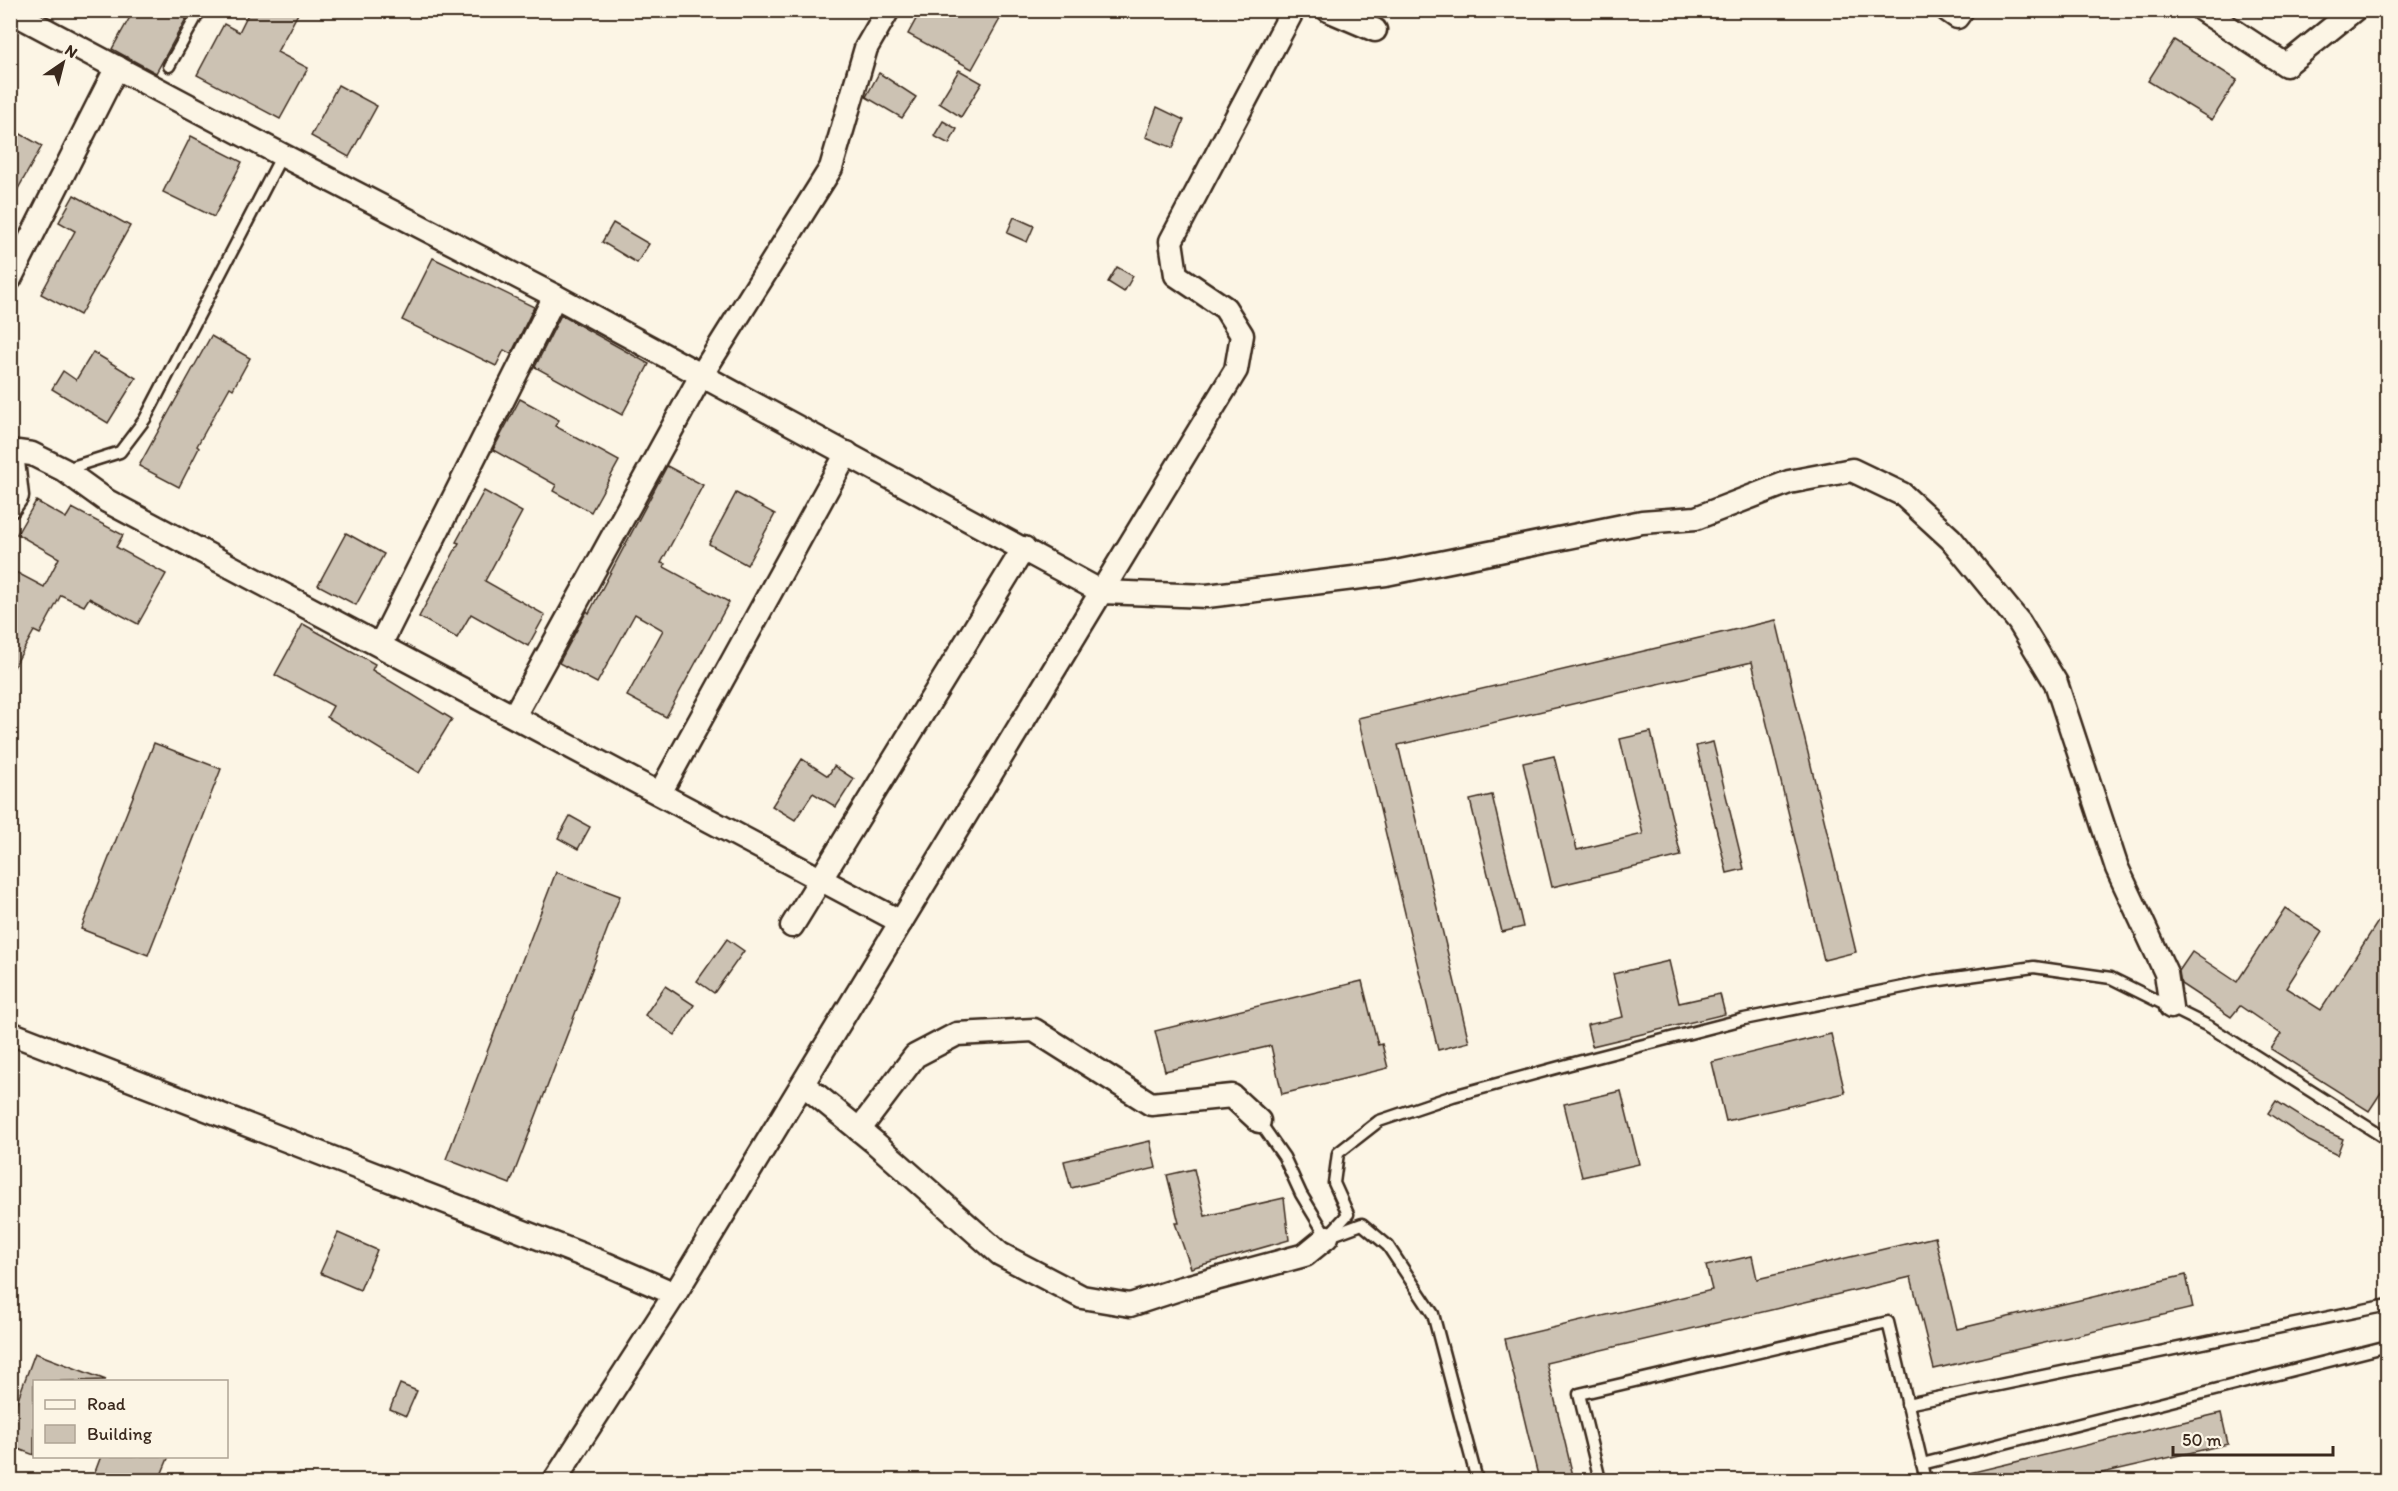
<svg xmlns="http://www.w3.org/2000/svg" width="2398" height="1491" viewBox="0 0 2398 1491" font-family="Itim,sans-serif">
	<style>
		.building { fill: #ccc2b3; stroke: #3b2a1e; stroke-width: 1.5 }
		.lines { fill: none; stroke-linecap: round; stroke-linejoin: round }
		.service-casing { stroke: #3b2a1e; stroke-width: 15 }
		.minor-casing { stroke: #3b2a1e; stroke-width: 27 }
		.service { stroke: #fcf5e5; stroke-width: 10 }
		.minor { stroke: #fcf5e5; stroke-width: 22 }
	</style>
	<rect width="100%" height="100%" fill="#fcf5e5"/>
	<filter id="ink" filterUnits="userSpaceOnUse"><feTurbulence type="fractalNoise" baseFrequency=".0167" numOctaves="2"/><feDisplacementMap in="SourceGraphic" scale="12" xChannelSelector="R" yChannelSelector="G"/><feConvolveMatrix kernelMatrix="1 2 1 2 8 2 1 2 1" color-interpolation-filters="sRGB"/></filter>
	<g filter="url(#ink)">
		<g class="building">
			<polygon points="134,10 179,10 188,15 156,73 112,49"/>
			<polygon points="250,10 300,10 277,52 308,68 280,119 197,75 224,24 239,32"/>
			<polygon points="921,10 1005,10 972,69 908,34"/>
			<polygon points="2174,40 2237,80 2212,120 2148,81"/>
			<polygon points="959,70 982,83 961,117 939,103"/>
			<polygon points="879,73 916,97 902,118 866,97"/>
			<polygon points="338,85 377,106 349,157 311,136"/>
			<polygon points="1157,107 1184,120 1173,148 1146,137"/>
			<polygon points="943,121 957,129 949,144 934,136"/>
			<polygon points="10,128 42,146 10,203"/>
			<polygon points="191,136 242,162 214,217 163,192"/>
			<polygon points="74,195 130,226 80,315 41,294 75,231 59,222"/>
			<polygon points="1014,217 1034,226 1027,242 1007,233"/>
			<polygon points="613,223 649,244 637,263 602,242"/>
			<polygon points="433,258 534,307 511,354 504,350 496,366 402,320"/>
			<polygon points="1117,267 1133,276 1124,292 1108,282"/>
			<polygon points="561,315 649,364 622,415 535,367"/>
			<polygon points="211,336 250,358 233,389 230,387 197,446 199,448 179,487 139,466"/>
			<polygon points="93,352 136,378 108,423 52,389 63,371 76,380"/>
			<polygon points="520,399 559,420 555,426 619,461 591,512 553,491 556,485 493,450"/>
			<polygon points="667,466 703,485 661,563 665,564 664,567 729,602 666,717 627,696 663,630 635,614 597,683 559,663 587,611 589,613"/>
			<polygon points="484,491 522,512 485,581 545,615 528,646 471,614 457,638 419,617 459,543 456,542"/>
			<polygon points="736,493 775,514 747,565 709,544"/>
			<polygon points="36,501 66,518 72,508 123,535 116,547 166,574 138,624 89,598 84,606 61,595 40,634 34,631 10,674 10,569 44,587 59,558 17,534"/>
			<polygon points="346,533 384,554 356,605 318,585"/>
			<polygon points="1776,620 1856,952 1824,960 1752,662 1398,745 1469,1042 1438,1050 1358,718"/>
			<polygon points="303,624 375,664 372,670 452,719 419,773 327,717 333,706 275,675"/>
			<polygon points="1651,732 1681,856 1552,887 1523,763 1554,756 1577,850 1643,834 1620,739"/>
			<polygon points="1713,742 1744,869 1727,873 1696,746"/>
			<polygon points="154,743 221,769 148,955 81,929"/>
			<polygon points="802,759 828,776 834,766 854,779 836,807 813,793 795,820 772,806"/>
			<polygon points="1492,795 1523,927 1502,932 1470,800"/>
			<polygon points="570,816 590,827 578,849 558,838"/>
			<polygon points="556,872 620,896 510,1184 446,1159"/>
			<polygon points="2388,906 2388,1082 2369,1111 2271,1049 2281,1034 2240,1006 2231,1017 2181,984 2179,971 2192,952 2237,982 2285,908 2322,932 2286,988 2321,1010"/>
			<polygon points="727,939 744,951 714,993 697,981"/>
			<polygon points="1669,961 1679,1003 1720,994 1725,1014 1592,1046 1587,1025 1623,1017 1613,974"/>
			<polygon points="1362,981 1378,1045 1382,1044 1388,1068 1282,1094 1271,1046 1165,1071 1155,1031"/>
			<polygon points="665,986 694,1005 675,1035 645,1015"/>
			<polygon points="1831,1034 1845,1093 1726,1121 1712,1062"/>
			<polygon points="1621,1091 1639,1164 1582,1177 1564,1104"/>
			<polygon points="2276,1101 2319,1128 2343,1139 2337,1155 2309,1141 2268,1113"/>
			<polygon points="1150,1141 1156,1168 1071,1188 1064,1161"/>
			<polygon points="1194,1169 1205,1216 1284,1198 1289,1240 1191,1268 1175,1223 1179,1223 1167,1175"/>
			<polygon points="338,1233 377,1250 360,1290 320,1273"/>
			<polygon points="1935,1237 1957,1329 2186,1275 2193,1308 1934,1369 1911,1277 1546,1363 1574,1480 1539,1480 1505,1339 1712,1290 1706,1266 1752,1256 1757,1279"/>
			<polygon points="35,1353 106,1380 34,1382 34,1455 10,1446 10,1420"/>
			<polygon points="400,1384 417,1391 406,1416 390,1409"/>
			<polygon points="2221,1413 2228,1444 2072,1480 1966,1480 1965,1474"/>
			<polygon points="101,1456 169,1456 159,1480 92,1480"/>
		</g>
		<g class="lines">
			<defs>
				<g id="service">
					<polyline points="169,66 200,10"/>
					<polyline points="66,469 120,452 145,419 282,155"/>
					<polyline points="1259,1121 1284,1157 1301,1194 1327,1237 1362,1224 1388,1246 1433,1314 1477,1480"/>
					<polyline points="1327,1237 1348,1214 1334,1183 1338,1153 1379,1121 1453,1096 1578,1062 1744,1019 1933,981 2034,967 2111,978 2210,1027 2388,1140"/>
					<polyline points="1907,1404 2388,1305"/>
					<polyline points="1922,1464 2388,1346"/>
					<polyline points="1600,1480 1579,1394 1888,1322 1926,1480"/>
				</g>
				<g id="minor">
					<polyline points="1328,10 1375,30"/>
					<polyline points="1947,10 1957,17 1962,10"/>
					<polyline points="2202,10 2286,65 2354,10"/>
					<polyline points="10,11 282,155 555,296 1102,592 1207,596 1386,574 1642,522 1696,518 1789,482 1852,470 1902,494 1951,539 2019,622 2056,683 2117,868 2166,973 2171,1007"/>
					<polyline points="10,279 117,67"/>
					<polyline points="10,451 32,454 64,470 107,501 901,922"/>
					<polyline points="10,506 17,496 12,453"/>
					<polyline points="380,645 555,296"/>
					<polyline points="514,716 702,374 831,168 866,48 888,10"/>
					<polyline points="660,793 847,453"/>
					<polyline points="792,926 1024,548"/>
					<polyline points="10,1033 606,1264 675,1294"/>
					<polyline points="803,1084 873,1141 1000,1254 1082,1297 1130,1305 1182,1288 1305,1255 1327,1237"/>
					<polyline points="859,1130 915,1056 957,1034 1034,1030 1151,1104 1232,1096 1259,1121"/>
					<polyline points="555,1480 675,1294 1236,370 1242,335 1225,308 1176,275 1171,241 1293,10"/>
				</g>
			</defs>
			<use href="#service" class="service-casing"/>
			<use href="#minor" class="minor-casing"/>
			<use href="#service" class="service"/>
			<use href="#minor" class="minor"/>
		</g>
	</g>
	<rect width="2398" height="1491" fill="none" stroke="#fcf5e5" stroke-width="36"/>
	<rect x="18" y="18" width="2362" height="1455" fill="none" stroke="#3b2a1e" stroke-width="2" filter="url(#ink)"/>
	<rect x="33" y="1380" width="195" height="78" fill="#fcf5e5" stroke="#afa495" stroke-width="1.5"/>
	<rect x="45" y="1400" width="30" height="9" fill="#fcf5e5" stroke="#afa495" stroke-width="1.5"/>
	<text x="87" y="1410" font-size="18" fill="#3b2a1e">Road</text>
	<rect x="45" y="1425" width="30" height="18" fill="#ccc2b3" stroke="#afa495" stroke-width="1.5"/>
	<text x="87" y="1440" font-size="18" fill="#3b2a1e">Building</text>
	<g transform="translate(63 63) rotate(35)" stroke="#fcf5e5" stroke-width="4.5" paint-order="stroke">
	<path d="M0-4.5L10 22L0 15L-10 22Z" fill="#3b2a1e"/>
	<text y="-9" font-size="16" font-weight="bold" text-anchor="middle" fill="#3b2a1e">N</text>
	</g>
	<path d="M2173 1446v9h160v-9" fill="none" stroke="#3b2a1e" stroke-width="3"/>
	<text x="2182" y="1446" font-size="18" fill="#3b2a1e" stroke="#fcf5e5" stroke-width="4.5" paint-order="stroke">50 m</text>
</svg>
